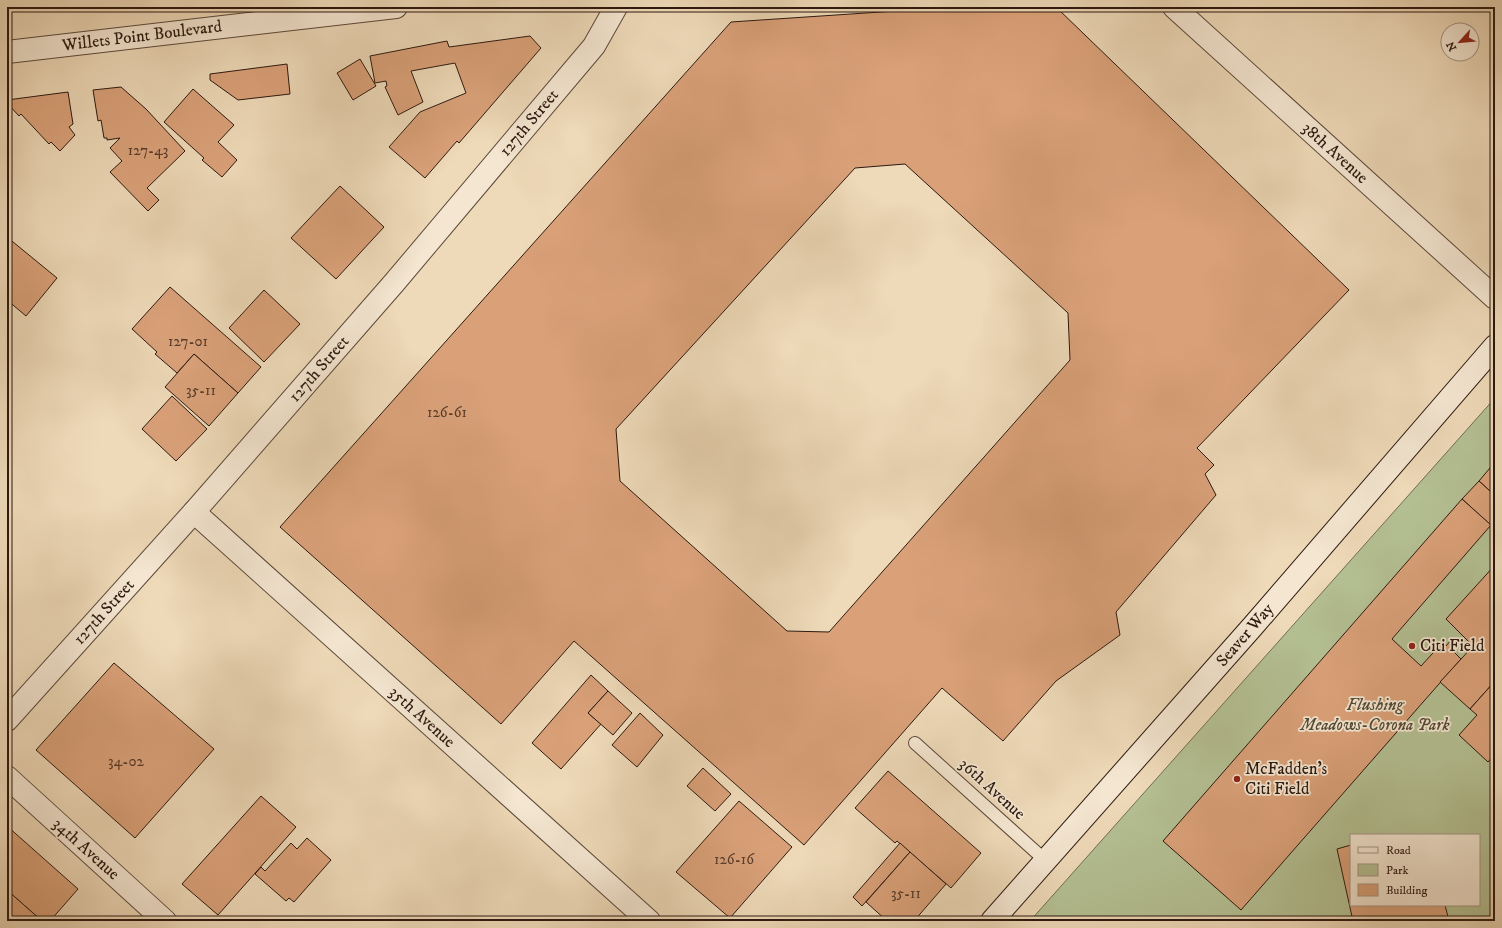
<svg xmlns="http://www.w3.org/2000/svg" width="1502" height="928" viewBox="0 0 1502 928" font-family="'IM FELL DW Pica',serif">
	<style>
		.green { fill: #b4c093; stroke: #706c52; fill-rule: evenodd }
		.building { fill: #daa179; stroke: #2c1910; fill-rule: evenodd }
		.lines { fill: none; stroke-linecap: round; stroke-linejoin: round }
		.service-casing { stroke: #5c493a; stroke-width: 14 }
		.minor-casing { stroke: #5c493a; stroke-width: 24 }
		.secondary-casing { stroke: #2c1910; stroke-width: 24 }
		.service { stroke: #f4e6d1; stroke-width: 12 }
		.minor { stroke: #f4e6d1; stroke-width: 22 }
		.secondary { stroke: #f4e6d1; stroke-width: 22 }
		.poi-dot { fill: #8f2418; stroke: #f4e6d1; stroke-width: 1.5 }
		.labels { text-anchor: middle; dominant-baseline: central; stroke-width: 3.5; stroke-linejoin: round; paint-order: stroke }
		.number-label { font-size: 15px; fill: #583b2a }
		.street-label { font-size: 17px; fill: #2c1910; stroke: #f4e6d1 }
		.poi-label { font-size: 17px; fill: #2c1910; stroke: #f4e6d1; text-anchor: start }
		.park-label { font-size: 17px; font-style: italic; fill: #554b37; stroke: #f4e6d1 }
	</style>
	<rect width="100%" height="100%" fill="#eed9b8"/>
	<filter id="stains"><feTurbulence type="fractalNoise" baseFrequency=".005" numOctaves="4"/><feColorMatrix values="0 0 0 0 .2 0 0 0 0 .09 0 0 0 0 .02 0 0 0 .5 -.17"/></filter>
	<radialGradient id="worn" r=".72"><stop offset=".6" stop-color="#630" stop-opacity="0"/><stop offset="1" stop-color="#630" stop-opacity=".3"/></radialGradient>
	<path class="green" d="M1495 398V921H1030ZM1351 835H1479V905H1351Z"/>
	<g class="building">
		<path d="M956 7H1056L1349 290 1197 448 1214 465 1205 474 1216 495 1116 612 1120 635 1056 681 1003 741 942 688 804 845 574 641 501 724 280 527 731 22ZM905 164 1068 313 1070 360 829 632 787 631 620 481 616 429 855 168Z"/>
		<polygon points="530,36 541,48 459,143 457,141 425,178 389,147 420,112 466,93 455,63 411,71 423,102 398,115 385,87 387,86 386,81 375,83 370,56 447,41 449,47"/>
		<polygon points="360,59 376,86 353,100 337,73"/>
		<polygon points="287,64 290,94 238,100 210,80 210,74"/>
		<polygon points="121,87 146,109 185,151 147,188 159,200 148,211 110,172 122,161 110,148 120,138 107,140 107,138 104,138 101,120 98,121 93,90"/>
		<polygon points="193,89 234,125 218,142 237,160 222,177 202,160 204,158 164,122"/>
		<polygon points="68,92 73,124 69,127 75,135 60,151 51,142 49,144 21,114 19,116 7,103 7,100"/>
		<polygon points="340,186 384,227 336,279 291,238"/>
		<polygon points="7,237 57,278 26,316 7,300"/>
		<polygon points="170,287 261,367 238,393 194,354 177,373 155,354 157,352 132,329"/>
		<polygon points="264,290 300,324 264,362 229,328"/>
		<polygon points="194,354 238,393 209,426 165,387"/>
		<polygon points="172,396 207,429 176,461 142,429"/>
		<polygon points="1495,462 1495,489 1491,492 1479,481"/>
		<polygon points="1479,481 1491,492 1495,489 1495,529 1462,499"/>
		<polygon points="1462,499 1491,525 1392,639 1421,666 1443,642 1446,646 1451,640 1457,647 1453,651 1461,659 1424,701 1241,910 1163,841"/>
		<polygon points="1495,565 1495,681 1470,709 1440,682 1473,646 1446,619"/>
		<polygon points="114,663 214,749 135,838 36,750"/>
		<polygon points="591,675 608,691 588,713 601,724 561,769 532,743"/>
		<polygon points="1495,681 1495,754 1488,762 1459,735 1477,715 1470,709"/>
		<polygon points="608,691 632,713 613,735 588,713"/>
		<polygon points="640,713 663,735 637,767 612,745"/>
		<polygon points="703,768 731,794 715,811 687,786"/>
		<polygon points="888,771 981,853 951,888 897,841 895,843 855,808"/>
		<polygon points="261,796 296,827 218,915 182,884"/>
		<polygon points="739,801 792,847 730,918 676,872"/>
		<polygon points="7,826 78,889 50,921 42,921 7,890"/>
		<polygon points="307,838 331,860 294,902 289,898 286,901 255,874 261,867 265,871 291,843 297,849"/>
		<polygon points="900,843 910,852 862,906 853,897"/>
		<polygon points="1351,845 1351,905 1445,905 1449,921 1353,921 1337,849"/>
		<polygon points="910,852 946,884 914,921 887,921 866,902"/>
		<polygon points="7,890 42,921 7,921"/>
	</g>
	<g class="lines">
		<defs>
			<polyline id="service" points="915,743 1046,861"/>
			<g id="minor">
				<polyline points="1174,7 1495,298"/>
				<polyline points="7,52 396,7"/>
				<polyline points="194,512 649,921"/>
				<polyline points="7,720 194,512 394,283 594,46 616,7"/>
				<polyline points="7,777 165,921"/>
			</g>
			<polyline id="secondary" points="992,921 1253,626 1495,346"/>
		</defs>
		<use href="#service" class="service-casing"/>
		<use href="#minor" class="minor-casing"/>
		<use href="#secondary" class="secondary-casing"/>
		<use href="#service" class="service"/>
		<use href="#minor" class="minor"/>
		<use href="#secondary" class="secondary"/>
	</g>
	<g class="poi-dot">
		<circle cx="1412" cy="646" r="4"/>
		<circle cx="1237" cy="779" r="4"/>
	</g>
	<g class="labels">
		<g class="number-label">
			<text x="148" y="150">127-43</text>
			<text x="188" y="341">127-01</text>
			<text x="201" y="390">35-11</text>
			<text x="447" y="412">126-61</text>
			<text x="126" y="761">34-02</text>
			<text x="734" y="859">126-16</text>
			<text x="906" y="893">35-11</text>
		</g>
		<g class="street-label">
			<text transform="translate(142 36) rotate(-7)">Willets Point Boulevard</text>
			<text transform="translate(529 123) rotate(-50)">127th Street</text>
			<text transform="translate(1335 153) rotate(42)">38th Avenue</text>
			<text transform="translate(319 369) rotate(-49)">127th Street</text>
			<text transform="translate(104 612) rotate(-48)">127th Street</text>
			<text transform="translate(1245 635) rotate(-49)">Seaver Way</text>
			<text transform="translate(422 717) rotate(42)">35th Avenue</text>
			<text transform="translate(992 789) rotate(42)">36th Avenue</text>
			<text transform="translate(86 849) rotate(42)">34th Avenue</text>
		</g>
		<g class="poi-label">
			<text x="1420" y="646">Citi Field</text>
			<text x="1245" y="769">McFadden's<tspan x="1245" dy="20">Citi Field</tspan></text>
		</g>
		<g class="park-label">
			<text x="1375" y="705">Flushing<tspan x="1375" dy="20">Meadows-Corona Park</tspan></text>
		</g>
	</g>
	<rect width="1502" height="928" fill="none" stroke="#eed9b8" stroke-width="24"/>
	<rect x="8" y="8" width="1486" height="912" fill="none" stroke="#2c1910" stroke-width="2"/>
	<rect x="12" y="12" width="1478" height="904" fill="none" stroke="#2c1910"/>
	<rect x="1350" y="834" width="130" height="72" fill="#f4e6d1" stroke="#a49484"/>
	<rect x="1358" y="847" width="20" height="6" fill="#f4e6d1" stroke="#a49484"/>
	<text x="1386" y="854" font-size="12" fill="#2c1910">Road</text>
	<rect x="1358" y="864" width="20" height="12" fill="#b4c093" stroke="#a49484"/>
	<text x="1386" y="874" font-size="12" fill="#2c1910">Park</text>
	<rect x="1358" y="884" width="20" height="12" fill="#daa179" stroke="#a49484"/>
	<text x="1386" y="894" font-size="12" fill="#2c1910">Building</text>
	<g transform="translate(1460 42) rotate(243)"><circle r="19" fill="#f4e6d1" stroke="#a49484"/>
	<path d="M0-3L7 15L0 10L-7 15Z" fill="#8f2418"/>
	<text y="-6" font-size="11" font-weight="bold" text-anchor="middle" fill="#2c1910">N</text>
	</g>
	<rect width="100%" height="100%" filter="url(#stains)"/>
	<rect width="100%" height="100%" fill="url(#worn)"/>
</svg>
